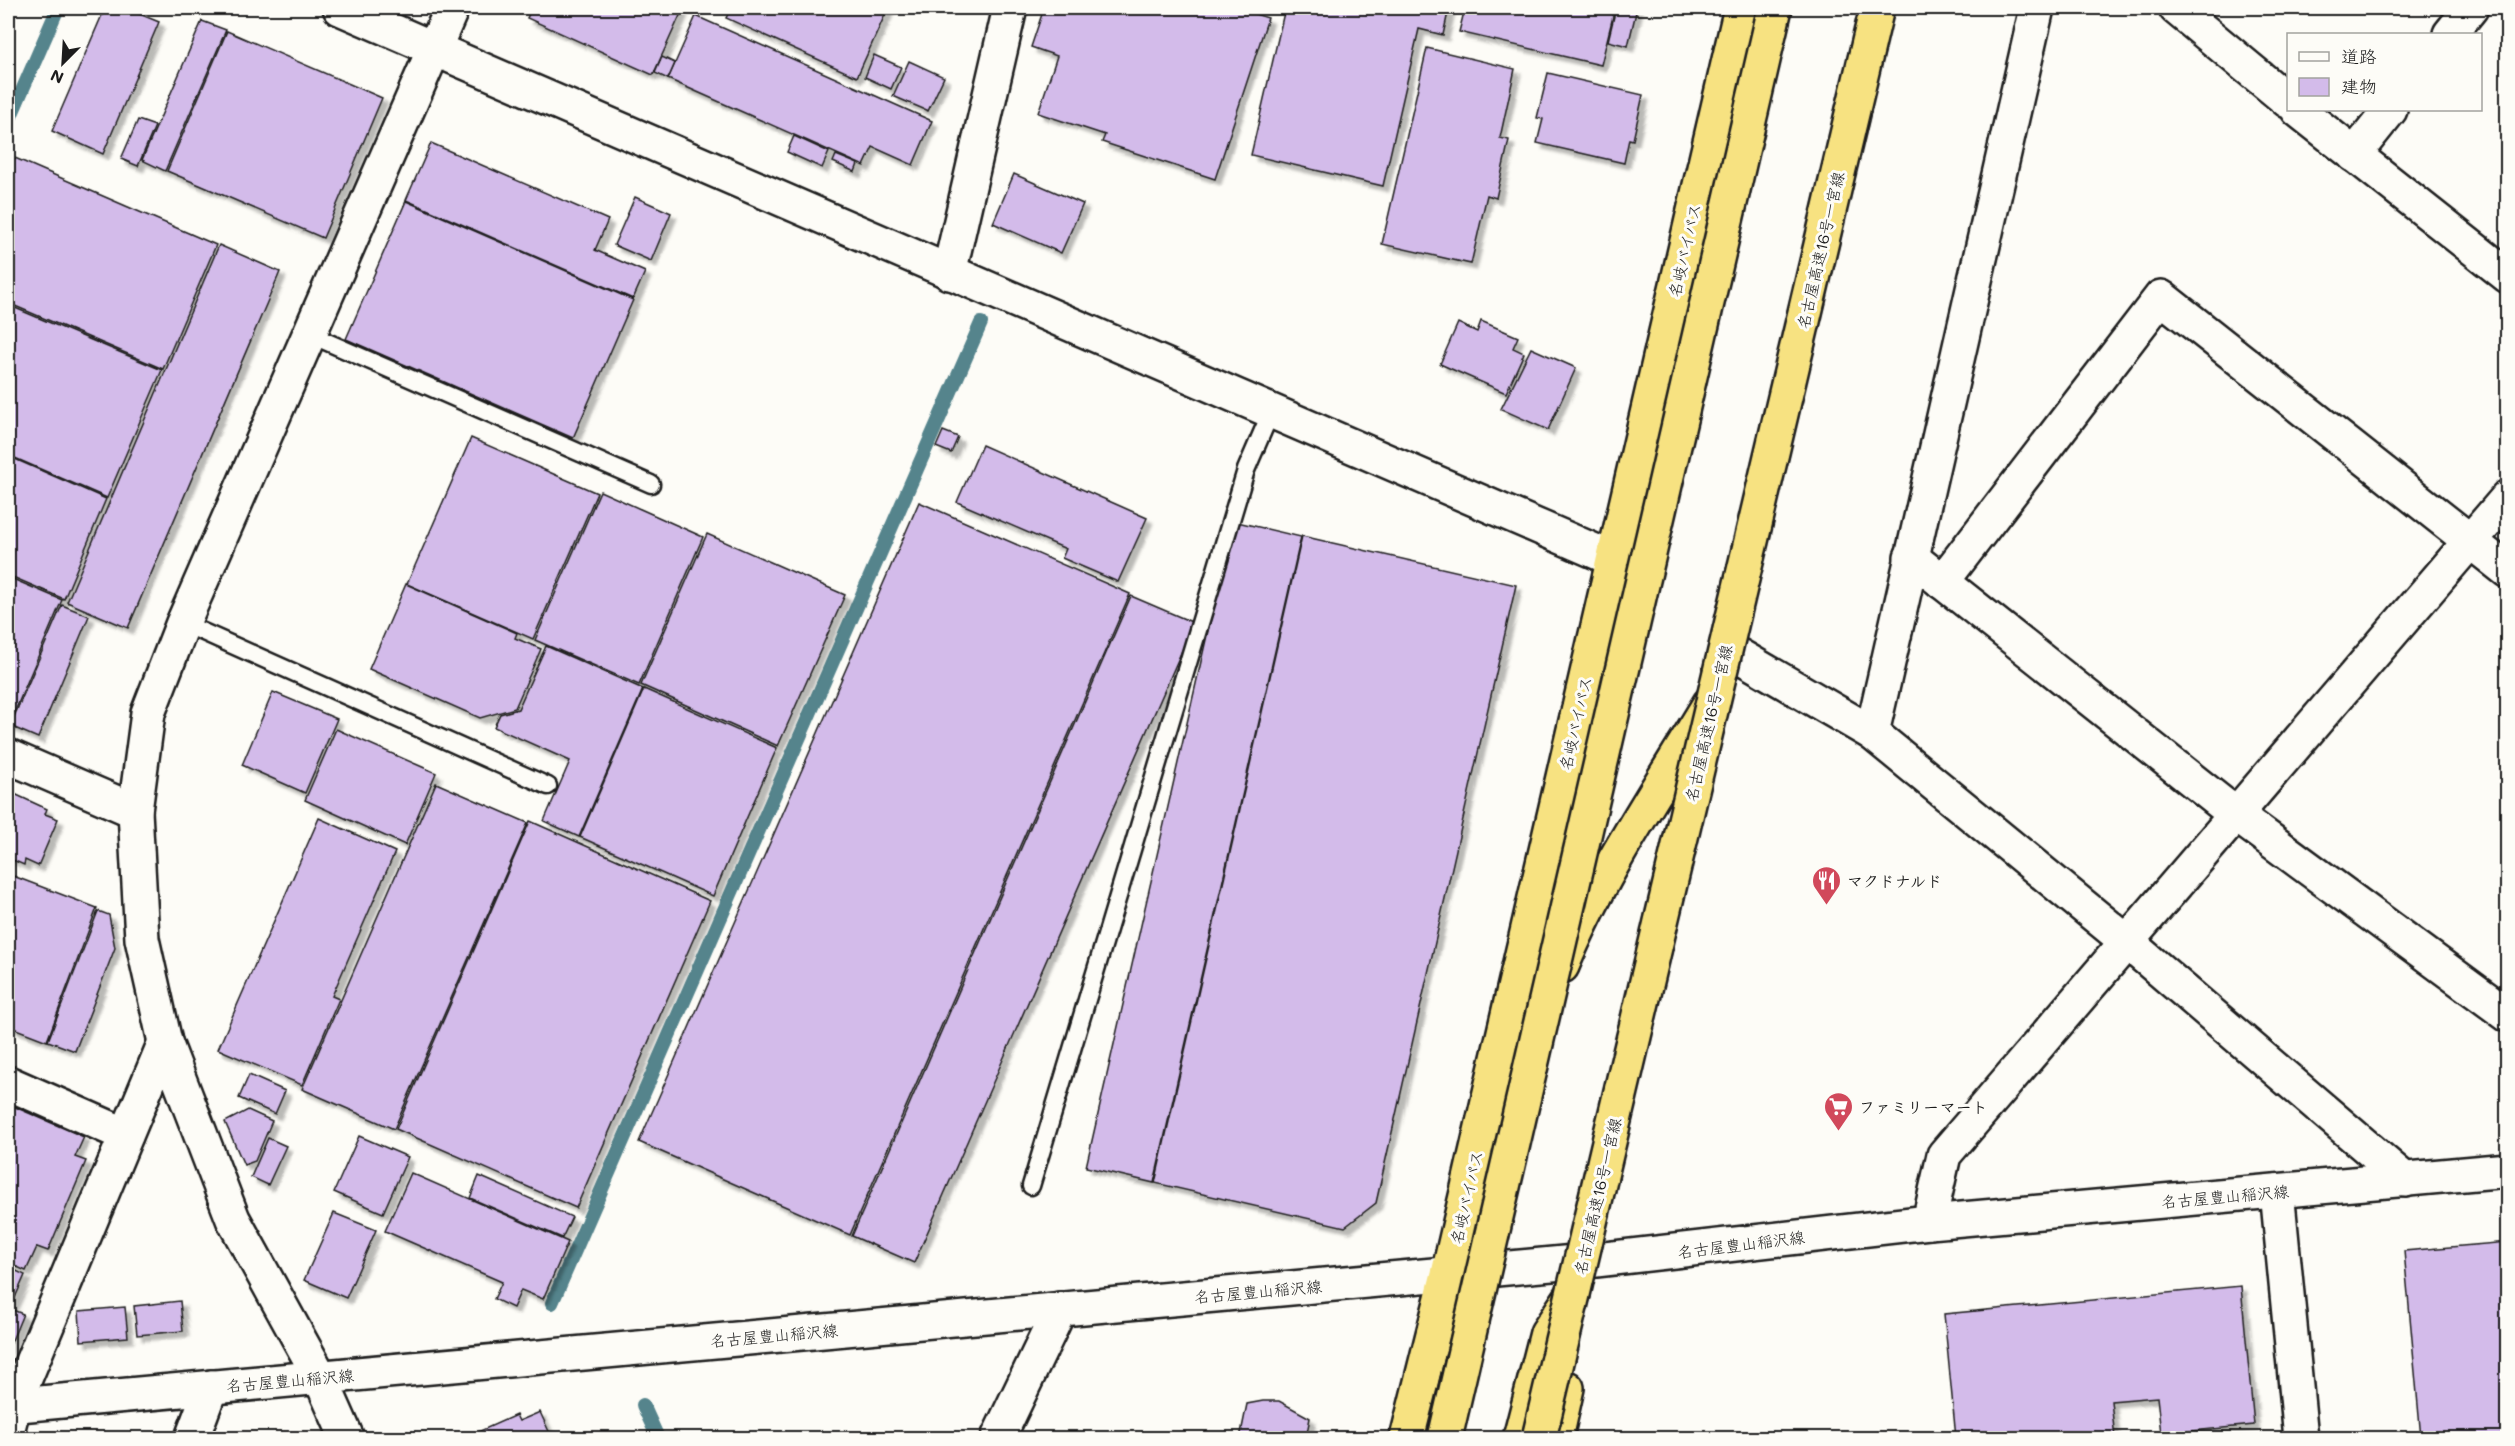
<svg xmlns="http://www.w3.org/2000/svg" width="2515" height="1446" viewBox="0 0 2515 1446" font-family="Mali,'Klee One',sans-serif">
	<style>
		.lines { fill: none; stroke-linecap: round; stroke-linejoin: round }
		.stream { stroke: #54848c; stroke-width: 14 }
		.building { fill: #d3bbea; stroke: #1c1c1c; stroke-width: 1.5; filter: url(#shadow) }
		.lane-casing { stroke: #1c1c1c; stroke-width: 21 }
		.street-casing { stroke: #1c1c1c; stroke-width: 38 }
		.secondary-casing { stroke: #1c1c1c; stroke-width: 38 }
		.highway-casing { stroke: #1c1c1c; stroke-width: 38 }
		.lane { stroke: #fdfcf7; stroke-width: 16 }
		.street { stroke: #fdfcf7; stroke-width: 33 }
		.secondary { stroke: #fdfcf7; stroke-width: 33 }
		.highway { stroke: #f7e281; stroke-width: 33 }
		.highway-bridge-casing { stroke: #1c1c1c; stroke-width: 38; stroke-linecap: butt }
		.highway-bridge { stroke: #f7e281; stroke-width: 33 }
		.labels { text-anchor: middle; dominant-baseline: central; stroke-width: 6; stroke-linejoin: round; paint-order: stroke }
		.street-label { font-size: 16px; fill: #1c1c1c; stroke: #fdfcf7 }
		.poi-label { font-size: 16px; font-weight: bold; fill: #1c1c1c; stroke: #fdfcf7; text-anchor: start }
	</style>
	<defs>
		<filter id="shadow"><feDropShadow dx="5.5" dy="5.5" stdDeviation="1.5" flood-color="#0004"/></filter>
	</defs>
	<rect width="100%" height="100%" fill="#fdfcf7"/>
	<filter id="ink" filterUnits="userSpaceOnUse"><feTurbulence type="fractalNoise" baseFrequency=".0167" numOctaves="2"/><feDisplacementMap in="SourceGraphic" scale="12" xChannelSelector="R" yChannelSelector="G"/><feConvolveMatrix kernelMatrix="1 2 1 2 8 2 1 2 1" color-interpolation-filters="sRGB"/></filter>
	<g filter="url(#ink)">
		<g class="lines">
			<g class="stream">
				<polyline points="8,123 58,8"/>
				<polyline points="552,1303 981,323"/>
				<polyline points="643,1405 658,1438"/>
			</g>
		</g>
		<g class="building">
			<polygon points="105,8 125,8 159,22 103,154 52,131"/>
			<polygon points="532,8 675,8 682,11 653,75 527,18"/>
			<polygon points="731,8 888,8 857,77 726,18"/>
			<polygon points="1044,8 1236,8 1268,18 1215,179 1102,142 1105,135 1038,113 1057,56 1031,47"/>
			<polygon points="1285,8 1449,8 1443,35 1419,29 1383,186 1251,155"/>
			<polygon points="1465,8 1615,8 1601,65 1459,32"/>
			<polygon points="1616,8 1637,8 1628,46 1608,41"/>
			<polygon points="696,16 932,121 913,165 873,147 864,166 668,79"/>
			<polygon points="202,21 226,30 165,171 142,160"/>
			<polygon points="227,31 382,98 323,238 167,171"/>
			<polygon points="1427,48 1515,69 1500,138 1509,140 1496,198 1487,195 1471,264 1382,244"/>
			<polygon points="874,55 901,67 891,89 865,77"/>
			<polygon points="662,57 675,63 668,79 655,73"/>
			<polygon points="909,61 944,77 928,111 893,96"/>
			<polygon points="1548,73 1643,95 1633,140 1629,139 1624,163 1537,143 1543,119 1537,118"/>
			<polygon points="138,120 155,126 138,166 121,159"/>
			<polygon points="794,136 829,152 822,168 787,152"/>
			<polygon points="431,143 608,220 595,250 645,272 633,299 406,200"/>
			<polygon points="8,155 216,245 163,369 8,303"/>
			<polygon points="836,155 858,164 855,172 833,162"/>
			<polygon points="1014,174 1083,204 1061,253 993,223"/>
			<polygon points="635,197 671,213 651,261 614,245"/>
			<polygon points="406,201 633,300 573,438 346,339"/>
			<polygon points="219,245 280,272 128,628 67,602"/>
			<polygon points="8,305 162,370 107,498 8,455"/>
			<polygon points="1481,321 1518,337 1513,348 1524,353 1506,393 1440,364 1458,323 1477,332"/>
			<polygon points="1531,348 1576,368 1548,430 1501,409"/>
			<polygon points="943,431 958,437 951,453 936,447"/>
			<polygon points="471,438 597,493 533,639 407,584"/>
			<polygon points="982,445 1147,518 1118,582 1062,558 1066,549 957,502"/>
			<polygon points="8,456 106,499 64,599 8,575"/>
			<polygon points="600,491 703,537 639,685 535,640"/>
			<polygon points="919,502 1130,594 850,1235 639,1142"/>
			<polygon points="1233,521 1301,537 1154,1183 1086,1167"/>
			<polygon points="707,534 845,595 778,746 641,685"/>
			<polygon points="1302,536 1516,585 1376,1203 1345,1227 1155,1183"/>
			<polygon points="8,577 62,600 9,725 8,724"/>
			<polygon points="406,584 517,633 515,638 541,649 515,708 480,718 369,669"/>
			<polygon points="1131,596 1194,623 914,1263 852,1236"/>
			<polygon points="62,605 89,616 38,738 10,726"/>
			<polygon points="546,646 643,689 579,837 544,821 570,761 494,727 500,714 518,709"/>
			<polygon points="644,689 777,748 713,896 580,837"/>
			<polygon points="273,692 337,719 305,793 242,765"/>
			<polygon points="336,729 436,773 405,845 305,800"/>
			<polygon points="436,783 528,823 394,1129 302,1089"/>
			<polygon points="8,791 47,809 45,814 58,819 38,866 25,860 24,865 8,858"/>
			<polygon points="319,818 395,852 332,996 339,999 302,1085 218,1049"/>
			<polygon points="530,821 710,901 576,1208 396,1129"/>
			<polygon points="8,874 97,908 47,1041 8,1026"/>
			<polygon points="98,911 109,915 115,948 75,1051 48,1041"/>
			<polygon points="249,1075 285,1091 275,1114 239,1098"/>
			<polygon points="8,1104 84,1137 75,1157 86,1161 48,1251 37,1247 26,1271 8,1263"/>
			<polygon points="248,1110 272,1121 255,1161 244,1165 225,1122"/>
			<polygon points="359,1136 408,1157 383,1213 334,1192"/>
			<polygon points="268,1138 286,1146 268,1185 251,1177"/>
			<polygon points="411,1173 568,1242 543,1299 521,1290 513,1308 494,1299 502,1282 385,1231"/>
			<polygon points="479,1176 572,1217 562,1238 470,1198"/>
			<polygon points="334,1213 376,1230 346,1298 304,1280"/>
			<polygon points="2508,1242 2508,1438 2421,1438 2404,1251"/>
			<polygon points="8,1267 25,1275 10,1309 23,1314 8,1350"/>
			<polygon points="2241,1286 2254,1425 2161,1434 2157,1397 2111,1401 2115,1438 1956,1438 1944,1314"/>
			<polygon points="180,1301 183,1331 137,1335 134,1306"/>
			<polygon points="125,1307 128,1337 81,1341 79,1311"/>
			<polygon points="1263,1401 1279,1401 1310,1418 1306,1438 1240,1438 1247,1404"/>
			<polygon points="540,1412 552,1438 480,1438 483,1437 480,1431 516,1415 519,1421"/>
		</g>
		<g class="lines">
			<defs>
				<g id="lane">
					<polyline points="309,334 651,484"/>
					<polyline points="183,623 548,786"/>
					<polyline points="1031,1186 1246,470 1271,412"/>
				</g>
				<g id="street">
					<polyline points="2176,8 2288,101"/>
					<polyline points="2450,34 2471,8"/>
					<polyline points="2298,110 2508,276"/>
					<polyline points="2354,155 2390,110"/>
					<polyline points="1911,557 2235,814 2508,1015"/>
					<polyline points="1942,582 2161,297 2508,571"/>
					<polyline points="1738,655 1872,733 2126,941 2405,1180"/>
					<polyline points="1872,733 2037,8"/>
					<polyline points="8,756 135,811"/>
					<polyline points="8,1083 126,1135"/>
					<polyline points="2277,1191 2301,1438"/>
					<polyline points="1929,1222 1944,1155 2508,497"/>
					<polyline points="8,1428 14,1405 165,1042"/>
					<polyline points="192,1438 211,1387"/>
					<polyline points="347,1438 320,1377 233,1219 165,1042 142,939 135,811 148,713 183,623 452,8"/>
					<polyline points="998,1438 1060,1309"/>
				</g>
				<g id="secondary">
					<polyline points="340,8 1613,559"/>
					<polyline points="949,273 1010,8"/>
					<polyline points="8,1406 1596,1260 1929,1222 2508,1170"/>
				</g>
				<g id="highway">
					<path d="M1562 966C1600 874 1659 788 1710 703"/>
					<polyline points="1407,1438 1448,1274 1741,8"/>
					<polyline points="1520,1438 1547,1333 1573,1294"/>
					<polyline points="1556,1438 1567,1388"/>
				</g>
			</defs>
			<use href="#lane" class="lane-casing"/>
			<use href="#street" class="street-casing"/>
			<use href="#secondary" class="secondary-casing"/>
			<use href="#highway" class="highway-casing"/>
			<use href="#lane" class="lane"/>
			<use href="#street" class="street"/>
			<use href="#secondary" class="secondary"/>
			<use href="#highway" class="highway"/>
			<defs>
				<g id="highway-bridge">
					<polyline points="1445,1438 1775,8"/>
					<polyline points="1539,1438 1877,8"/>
				</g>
			</defs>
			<use href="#highway-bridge" class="highway-bridge-casing"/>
			<use href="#highway-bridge" class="highway-bridge"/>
		</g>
	</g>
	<defs>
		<symbol id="restaurant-pin" viewBox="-11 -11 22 30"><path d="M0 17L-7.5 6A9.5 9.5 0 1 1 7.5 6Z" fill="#d1495b" stroke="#fdfcf7"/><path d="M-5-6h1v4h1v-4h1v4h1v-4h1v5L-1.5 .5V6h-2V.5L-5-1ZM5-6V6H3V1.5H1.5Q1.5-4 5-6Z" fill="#fff"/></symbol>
		<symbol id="supermarket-pin" viewBox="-11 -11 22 30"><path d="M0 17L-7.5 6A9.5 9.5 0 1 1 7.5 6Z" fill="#d1495b" stroke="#fdfcf7"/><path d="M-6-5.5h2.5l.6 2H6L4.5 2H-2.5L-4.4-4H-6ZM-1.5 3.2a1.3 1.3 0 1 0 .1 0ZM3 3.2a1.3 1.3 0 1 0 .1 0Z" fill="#fff"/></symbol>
	</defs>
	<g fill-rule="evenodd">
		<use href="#restaurant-pin" x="1810" y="864" width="33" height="45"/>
		<use href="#supermarket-pin" x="1822" y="1090" width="33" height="45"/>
	</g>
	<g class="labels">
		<g class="street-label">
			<text transform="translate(1684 250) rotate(-77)">名岐バイパス</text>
			<text transform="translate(1820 250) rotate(-77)">名古屋高速16号一宮線</text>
			<text transform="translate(1575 723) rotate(-77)">名岐バイパス</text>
			<text transform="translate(1708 723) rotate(-77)">名古屋高速16号一宮線</text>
			<text transform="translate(1597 1196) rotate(-77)">名古屋高速16号一宮線</text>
			<text transform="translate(2225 1196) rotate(-5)">名古屋豊山稲沢線</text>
			<text transform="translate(1466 1197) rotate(-77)">名岐バイパス</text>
			<text transform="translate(1741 1244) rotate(-7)">名古屋豊山稲沢線</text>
			<text transform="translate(1258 1291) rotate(-5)">名古屋豊山稲沢線</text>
			<text transform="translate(774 1335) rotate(-5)">名古屋豊山稲沢線</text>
			<text transform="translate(290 1380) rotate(-5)">名古屋豊山稲沢線</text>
		</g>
		<g class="poi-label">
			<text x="1847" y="880">マクドナルド</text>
			<text x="1859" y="1106">ファミリーマート</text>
		</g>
	</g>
	<rect width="2515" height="1446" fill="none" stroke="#fdfcf7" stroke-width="30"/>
	<rect x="15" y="15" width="2485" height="1416" fill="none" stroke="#1c1c1c" stroke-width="2" filter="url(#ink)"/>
	<rect x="2287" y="33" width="195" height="78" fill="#fdfcf7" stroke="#a3a29f" stroke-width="1.5"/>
	<rect x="2299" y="52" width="30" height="9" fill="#fdfcf7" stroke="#a3a29f" stroke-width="1.5"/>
	<text x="2341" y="63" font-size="18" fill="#1c1c1c">道路</text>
	<rect x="2299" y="78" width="30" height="18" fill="#d3bbea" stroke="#a3a29f" stroke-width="1.5"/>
	<text x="2341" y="93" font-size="18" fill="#1c1c1c">建物</text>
	<g transform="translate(63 63) rotate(204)" stroke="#fdfcf7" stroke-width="4.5" paint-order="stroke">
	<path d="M0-4.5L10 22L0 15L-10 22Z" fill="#1c1c1c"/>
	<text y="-9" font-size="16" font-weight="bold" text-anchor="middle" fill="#1c1c1c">N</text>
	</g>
</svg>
